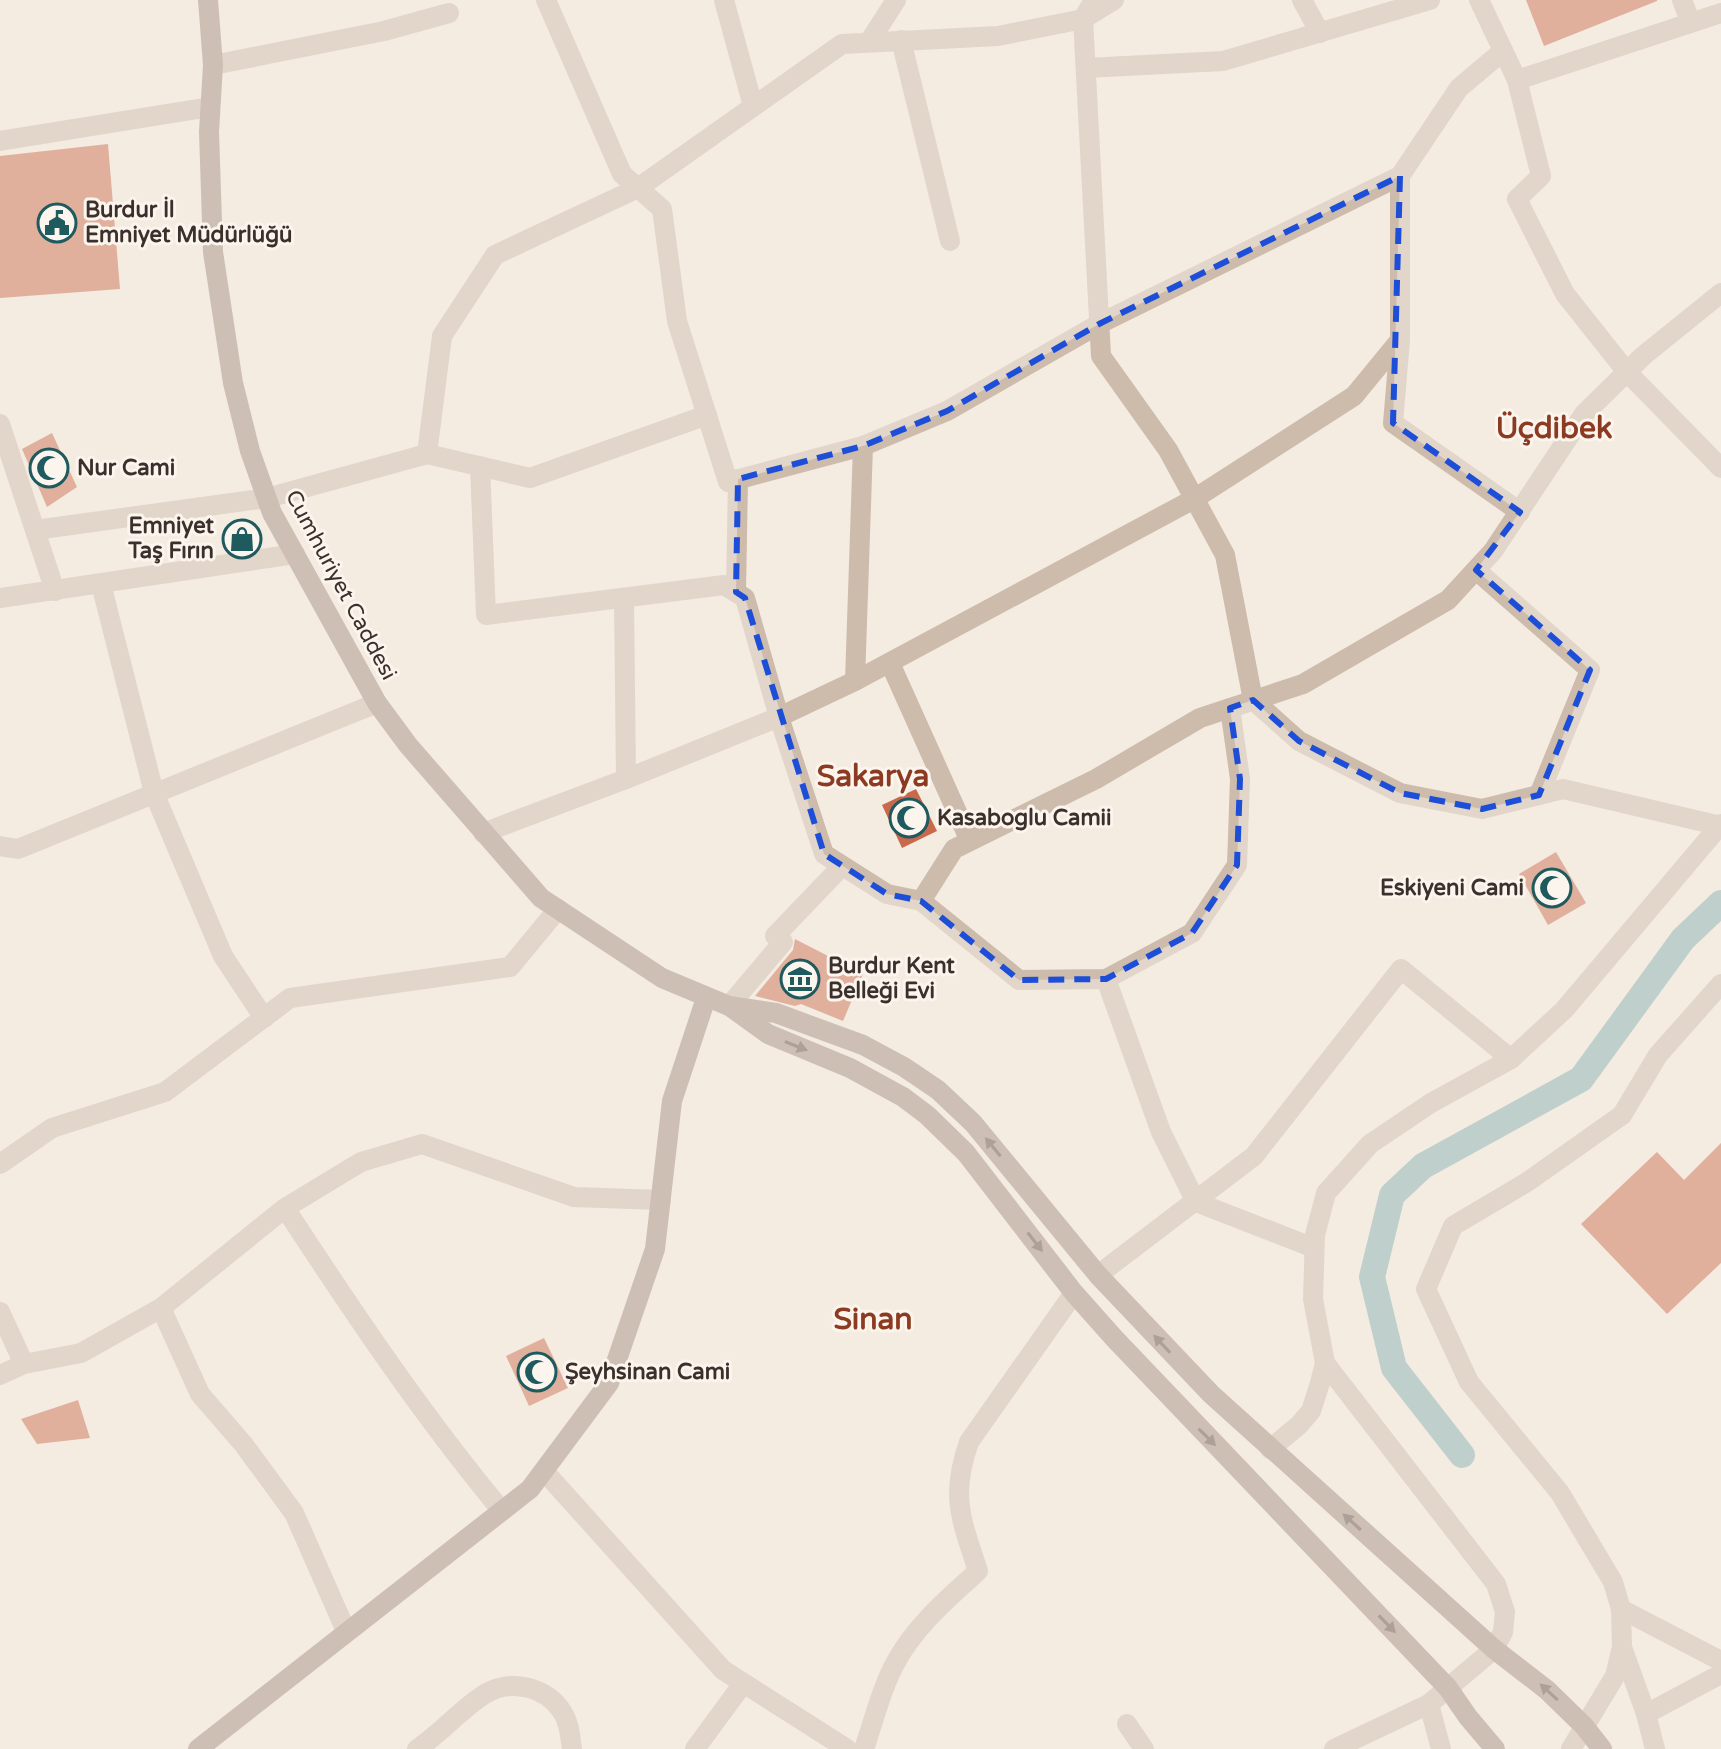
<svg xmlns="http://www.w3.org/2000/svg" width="1721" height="1749" viewBox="0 0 1721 1749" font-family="'Varela Round',sans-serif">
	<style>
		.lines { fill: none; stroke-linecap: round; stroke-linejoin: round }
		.canal { stroke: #7fb0b2; stroke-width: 26 }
		.building { fill: #c8694b }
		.street { stroke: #cdbbac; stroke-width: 20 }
		.secondary { stroke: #a18a7d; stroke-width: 20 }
		.oneway { fill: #544640 }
		.marked { fill: none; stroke: #1d4ed8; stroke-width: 6; stroke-dasharray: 16 10; stroke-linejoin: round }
		.labels { text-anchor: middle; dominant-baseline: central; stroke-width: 6; stroke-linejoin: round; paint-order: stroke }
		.poi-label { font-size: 22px; font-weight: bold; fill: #3b302b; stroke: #fbf5ee; text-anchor: start }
		.street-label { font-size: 22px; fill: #3b302b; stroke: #fbf5ee }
		.district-label { font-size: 30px; font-weight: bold; fill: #8c3b22; stroke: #fbf5ee }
	</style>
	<rect width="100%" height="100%" fill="#f4ebe1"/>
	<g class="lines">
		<polyline class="canal" points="1462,1455 1394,1368 1372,1277 1392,1195 1423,1166 1581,1079 1683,939 1721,903"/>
	</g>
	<g class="building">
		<polygon points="1526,0 1657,0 1657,1 1544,46"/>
		<polygon points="108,144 120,289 0,298 0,156"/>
		<polygon points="52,433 77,487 47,507 22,449"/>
		<polygon points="916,789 937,831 902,848 882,805"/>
		<polygon points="1556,852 1586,903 1548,925 1519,874"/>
		<polygon points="795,939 863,974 843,1021 801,1004 795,1006 755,996 793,950"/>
		<polygon points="1721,1143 1721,1263 1667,1314 1581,1224 1657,1152 1684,1180"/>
		<polygon points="544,1338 568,1388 529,1406 506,1356"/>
		<polygon points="78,1400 90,1438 37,1444 21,1419"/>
	</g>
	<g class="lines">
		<g class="street">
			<polyline points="546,0 622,174 662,209 677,321 728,482 863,446 947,411 1099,324 1400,176 1459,88 1503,51"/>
			<polyline points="724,0 753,106"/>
			<polyline points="1094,0 1083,19 1101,356 1168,450 1225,555 1253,700 1299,741 1400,793 1482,809 1563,789 1721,826"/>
			<polyline points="1302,0 1320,33"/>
			<polyline points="1479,0 1517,80 1541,176 1517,199 1565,294 1627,372 1721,468"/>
			<polyline points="1682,0 1691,23"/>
			<polyline points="901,40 950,241"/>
			<polyline points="869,42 896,0"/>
			<polyline points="213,65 384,31 449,13"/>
			<polyline points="1086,68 1223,61 1430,0"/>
			<polyline points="1517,80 1721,13"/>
			<polyline points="0,141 210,107"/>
			<polyline points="1400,340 1393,423 1520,512"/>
			<polyline points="0,424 55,591"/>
			<polyline points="427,454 442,336 495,255 638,188 842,44 998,36 1083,19 1114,0"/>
			<polyline points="480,466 486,615 724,585 745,598 779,717 824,854 887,894 921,901 1019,980 1106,979 1192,933 1237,865 1240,779 1230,708"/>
			<polyline points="35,530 267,498 427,454 530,478 707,415"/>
			<polyline points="1476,570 1590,670 1539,795"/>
			<polyline points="101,584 154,793 223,956 264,1018"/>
			<polyline points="736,592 738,479"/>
			<polyline points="0,598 295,554"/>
			<polyline points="624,599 626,779"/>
			<polyline points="890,663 970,841"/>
			<polyline points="855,681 863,446"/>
			<polyline points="483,833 626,779 779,717 855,681 1194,499 1354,396 1400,340 1400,176"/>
			<polyline points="0,846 18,849 377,703"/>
			<polyline points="921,901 954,849 1096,779 1200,718 1303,684 1448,600 1493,551 1584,414 1643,356 1721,293"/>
			<polyline points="1106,979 1161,1132 1196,1202 1314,1248"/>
			<polyline points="729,1006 783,942 775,936 842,866"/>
			<polyline points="0,1164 52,1128 165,1092 290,998 510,967 558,909"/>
			<path d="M285 1208C353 1312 422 1415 502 1511"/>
			<polyline points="1098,1275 1254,1156 1401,969 1511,1059"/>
			<polyline points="161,1308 200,1394 244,1445 294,1513 346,1631"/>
			<polyline points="0,1312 24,1364"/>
			<polyline points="1325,1363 1496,1584 1505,1612 1503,1632 1494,1649 1429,1704 1334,1749"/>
			<polyline points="0,1375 24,1364 81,1353 161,1308 285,1208 361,1162 422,1144 574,1197 661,1200"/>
			<polyline points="1270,1449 1299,1425 1311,1411 1320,1383 1325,1363 1313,1299 1315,1235 1326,1193 1370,1144 1431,1103 1511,1059 1564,1010 1721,824"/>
			<polyline points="544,1471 723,1670 847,1749"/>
			<polyline points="1621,1609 1721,1661"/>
			<polyline points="1622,1647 1646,1714 1655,1749"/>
			<polyline points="1429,1704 1441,1749"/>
			<polyline points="1646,1714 1721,1674"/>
			<polyline points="1127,1724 1144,1749"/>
			<path d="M417 1749C441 1733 461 1709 485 1694 511 1678 547 1687 563 1713 570 1724 570 1737 572 1749"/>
			<polyline points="695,1749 742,1685"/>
			<path d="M864 1749C874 1720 882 1686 897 1660 917 1624 949 1598 978 1571 961 1519 950 1496 969 1442L1074 1293"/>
			<polyline points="1571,1749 1615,1676 1622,1647 1621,1609 1613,1582 1560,1493 1469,1382 1426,1289 1453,1226 1527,1182 1622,1115 1658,1055 1721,984"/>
		</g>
		<g class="secondary">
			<polyline points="208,0 213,65 209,132 213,252 233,383 250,451 272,513 377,703 408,745 541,898 662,978 729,1006 776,1013 863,1045 904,1067 938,1090 973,1123 1098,1275 1211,1394 1494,1649 1547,1690 1584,1726 1602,1749"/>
			<polyline points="732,1008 768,1034 850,1068 903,1097 927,1115 966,1153 1074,1293 1114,1338 1448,1688 1468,1717 1495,1749"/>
			<polyline points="198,1749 530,1489 609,1383 655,1249 672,1101 706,998"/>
		</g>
	</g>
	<defs><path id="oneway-solid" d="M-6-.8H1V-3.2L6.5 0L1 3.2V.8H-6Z" transform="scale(2)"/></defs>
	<g class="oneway">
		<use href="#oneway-solid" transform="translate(796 1046) rotate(22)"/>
		<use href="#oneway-solid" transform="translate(993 1147) rotate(-129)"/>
		<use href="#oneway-solid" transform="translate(1035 1242) rotate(52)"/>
		<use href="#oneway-solid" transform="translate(1162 1344) rotate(-133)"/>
		<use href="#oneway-solid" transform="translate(1207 1437) rotate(45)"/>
		<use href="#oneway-solid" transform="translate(1352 1522) rotate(-138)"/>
		<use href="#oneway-solid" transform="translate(1387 1624) rotate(46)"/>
		<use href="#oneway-solid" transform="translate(1549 1692) rotate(-137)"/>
	</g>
	<path d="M0 0H1721V1749H0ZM1400 176 1393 423 1520 512 1476 570 1590 670 1539 795 1482 809 1400 793 1299 741 1253 700 1230 708 1240 779 1237 865 1192 933 1106 979 1019 980 921 901 887 894 824 854 745 598 736 592 738 479 863 446 947 411 1099 324Z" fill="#f4ebe1" fill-opacity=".55" fill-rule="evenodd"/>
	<path class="marked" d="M1400 176 1393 423 1520 512 1476 570 1590 670 1539 795 1482 809 1400 793 1299 741 1253 700 1230 708 1240 779 1237 865 1192 933 1106 979 1019 980 921 901 887 894 824 854 745 598 736 592 738 479 863 446 947 411 1099 324Z"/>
	<defs>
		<symbol id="civic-ring" viewBox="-11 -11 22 22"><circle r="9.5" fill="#fbf5ee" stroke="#1f5a5e" stroke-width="1.5"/><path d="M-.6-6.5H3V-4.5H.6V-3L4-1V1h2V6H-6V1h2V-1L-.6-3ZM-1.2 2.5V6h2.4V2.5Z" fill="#1f5a5e"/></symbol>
		<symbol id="mosque-ring" viewBox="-11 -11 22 22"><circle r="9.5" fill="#fbf5ee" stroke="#1f5a5e" stroke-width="1.5"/><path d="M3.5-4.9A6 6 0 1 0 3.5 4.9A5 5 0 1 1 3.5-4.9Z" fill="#1f5a5e"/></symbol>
		<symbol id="shop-ring" viewBox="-11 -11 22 22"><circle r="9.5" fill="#fbf5ee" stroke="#1f5a5e" stroke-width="1.5"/><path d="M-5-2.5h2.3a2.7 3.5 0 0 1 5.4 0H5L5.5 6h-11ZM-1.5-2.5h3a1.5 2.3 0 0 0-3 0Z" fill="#1f5a5e"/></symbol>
		<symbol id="museum-ring" viewBox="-11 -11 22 22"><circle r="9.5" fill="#fbf5ee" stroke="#1f5a5e" stroke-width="1.5"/><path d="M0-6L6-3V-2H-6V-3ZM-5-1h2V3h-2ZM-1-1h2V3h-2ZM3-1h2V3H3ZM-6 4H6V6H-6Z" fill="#1f5a5e"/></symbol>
	</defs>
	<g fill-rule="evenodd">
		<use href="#civic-ring" x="35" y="201" width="44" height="44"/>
		<use href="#mosque-ring" x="27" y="446" width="44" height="44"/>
		<use href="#shop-ring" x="220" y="517" width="44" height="44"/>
		<use href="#mosque-ring" x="887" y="796" width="44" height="44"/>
		<use href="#mosque-ring" x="1530" y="866" width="44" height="44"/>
		<use href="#museum-ring" x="778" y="957" width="44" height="44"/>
		<use href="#mosque-ring" x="515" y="1350" width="44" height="44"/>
	</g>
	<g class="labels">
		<g class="poi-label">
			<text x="85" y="210">Burdur İl<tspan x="85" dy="25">Emniyet Müdürlüğü</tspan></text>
			<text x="77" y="468">Nur Cami</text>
			<text x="214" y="526" text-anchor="end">Emniyet<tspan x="214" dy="25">Taş Fırın</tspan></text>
			<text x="937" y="818">Kasaboglu Camii</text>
			<text x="1524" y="888" text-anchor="end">Eskiyeni Cami</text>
			<text x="828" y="966">Burdur Kent<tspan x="828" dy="25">Belleği Evi</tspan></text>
			<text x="565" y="1372">Şeyhsinan Cami</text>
		</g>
		<g class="street-label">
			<text transform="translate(341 585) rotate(62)">Cumhuriyet Caddesi</text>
		</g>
		<g class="district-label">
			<text x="1554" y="428">Üçdibek</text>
			<text x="873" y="776">Sakarya</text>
			<text x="873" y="1319">Sinan</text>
		</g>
	</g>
</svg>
